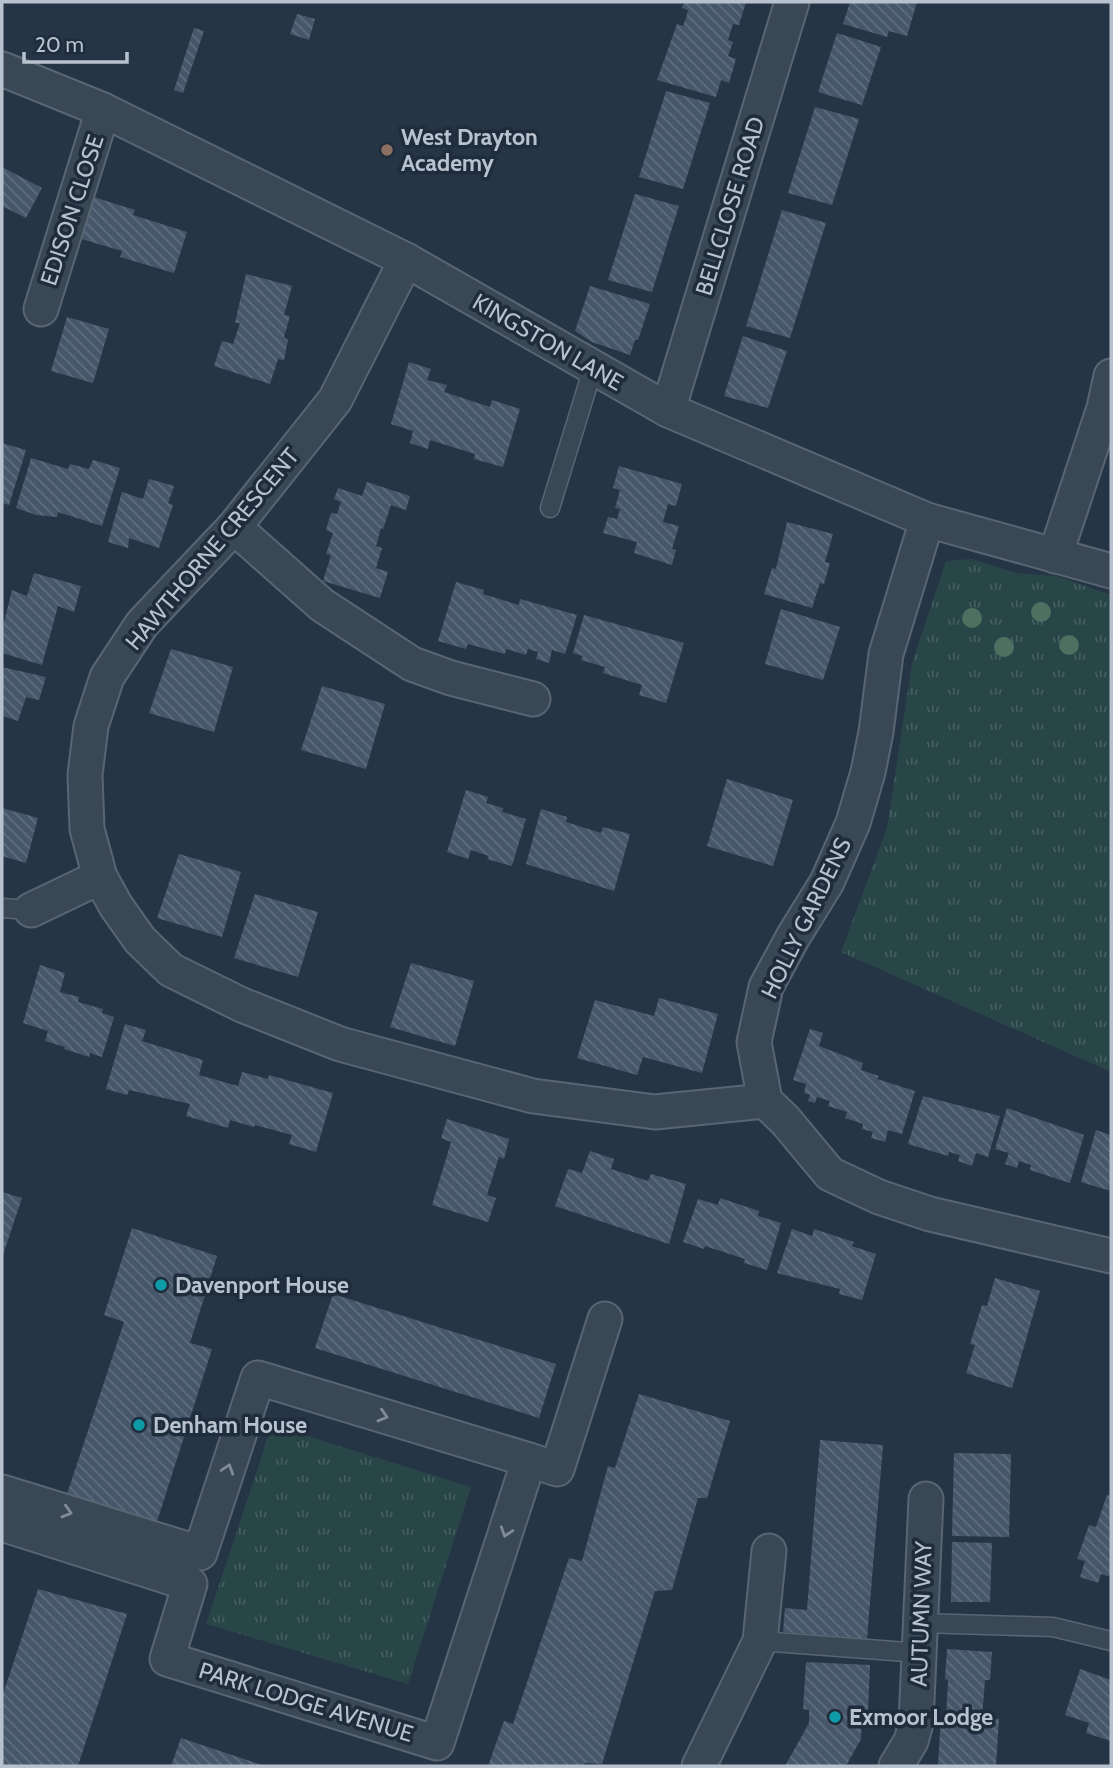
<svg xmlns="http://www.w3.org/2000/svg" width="1113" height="1768" viewBox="0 0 1113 1768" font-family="Cabin,sans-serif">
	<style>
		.park { fill: url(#park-tufts) }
		.building { fill: url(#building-back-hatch) }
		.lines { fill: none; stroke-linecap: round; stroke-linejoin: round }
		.service-casing { stroke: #596572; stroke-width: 21 }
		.minor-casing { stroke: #596572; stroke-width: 37 }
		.service { stroke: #3a4755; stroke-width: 18 }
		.minor { stroke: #3a4755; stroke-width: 33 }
		.tree { fill: #4e7061 }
		.oneway { stroke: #7f8b98 }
		.education-dot { fill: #8d6e63; stroke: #1f2c3b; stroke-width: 2.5 }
		.culture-dot { fill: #0f9aa8; stroke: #1f2c3b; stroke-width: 2.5 }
		.labels { text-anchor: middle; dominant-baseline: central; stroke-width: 7; stroke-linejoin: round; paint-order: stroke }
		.poi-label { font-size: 23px; font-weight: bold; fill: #b8c2ce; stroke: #1f2c3b; text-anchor: start }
		.street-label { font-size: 23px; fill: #b8c2ce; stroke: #1f2c3b }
	</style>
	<defs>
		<pattern id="park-tufts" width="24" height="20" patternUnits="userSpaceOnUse" patternTransform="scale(1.75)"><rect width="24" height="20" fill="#284547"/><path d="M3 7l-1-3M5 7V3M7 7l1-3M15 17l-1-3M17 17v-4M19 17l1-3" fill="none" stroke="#455e60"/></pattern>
		<pattern id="building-back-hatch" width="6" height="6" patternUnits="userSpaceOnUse" patternTransform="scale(1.75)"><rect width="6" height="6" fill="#47576a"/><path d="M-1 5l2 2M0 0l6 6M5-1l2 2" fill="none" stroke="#5f6e7e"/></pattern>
	</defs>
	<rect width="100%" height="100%" fill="#263546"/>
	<g class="park">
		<polygon points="972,559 1016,573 1057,576 1111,595 1111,1072 841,952 887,828 912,663 946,561"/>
		<polygon points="272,1425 471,1487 408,1684 206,1624"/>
	</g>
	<g class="building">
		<polygon points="684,2 746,2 739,25 733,24 728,40 733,42 728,56 736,59 729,83 721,80 716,97 657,80 677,24 683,26 686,18 688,10 682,8"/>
		<polygon points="850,2 917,2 907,36 889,31 887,37 843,24"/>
		<polygon points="297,14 315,19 309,40 290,34"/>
		<polygon points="194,28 204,31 183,93 174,90"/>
		<polygon points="837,33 881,47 862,105 818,92"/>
		<polygon points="666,91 710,103 683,189 639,177"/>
		<polygon points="815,107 859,119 832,205 788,193"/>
		<polygon points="2,167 42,188 26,218 2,206"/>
		<polygon points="81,193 135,210 133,215 187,232 174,273 120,257 122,251 68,235"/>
		<polygon points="635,194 679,206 652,292 608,280"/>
		<polygon points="782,210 826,223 790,338 746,326"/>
		<polygon points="246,274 292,286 284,315 290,316 284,337 288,340 284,360 278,359 270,384 214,366 222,341 233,344 240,323 235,323"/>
		<polygon points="590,286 650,304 638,340 635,340 630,355 592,342 575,331"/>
		<polygon points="67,317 109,329 93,383 51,371"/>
		<polygon points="743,336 787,351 768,408 724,396"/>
		<polygon points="409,362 431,369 427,380 447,385 444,392 490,407 492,400 520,409 503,467 474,459 475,454 430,440 428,449 410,443 413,431 391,424"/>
		<polygon points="2,443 26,450 9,505 2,503"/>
		<polygon points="31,458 68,469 70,464 89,469 93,460 120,468 102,526 58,512 57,517 36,515 16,508"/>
		<polygon points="619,466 682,484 676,506 668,504 663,522 679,526 672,549 676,550 672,565 634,553 637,542 603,533 608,517 617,519 620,509 615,508 620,490 613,488"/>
		<polygon points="149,479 174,486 168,503 173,505 159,548 129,538 128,548 108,542 122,492 143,499"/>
		<polygon points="367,482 410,496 406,510 391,505 383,529 381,528 376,546 382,548 376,568 388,572 380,598 323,581 331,555 326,554 333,533 326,530 331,513 337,514 341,502 334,499 338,488 362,496"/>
		<polygon points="787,522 833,534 825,562 830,563 824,584 820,583 812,608 764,594 772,568 776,569"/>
		<polygon points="34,573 81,586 74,612 58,606 42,665 2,653 2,630 12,590 27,596"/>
		<polygon points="456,582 484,590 483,594 519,605 520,599 577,615 565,654 552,650 549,663 536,659 538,652 528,649 526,655 506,649 505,654 468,644 466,649 438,641"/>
		<polygon points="781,609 840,627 823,680 765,664"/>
		<polygon points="584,615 684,643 666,703 639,695 642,685 603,673 605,667 581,660 583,656 573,653"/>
		<polygon points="171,649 233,667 214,732 149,713"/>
		<polygon points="2,667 46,677 39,700 26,697 18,721 2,716"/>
		<polygon points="322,686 385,704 366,769 301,750"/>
		<polygon points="727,779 793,800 773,866 707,846"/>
		<polygon points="466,790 488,797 486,803 503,808 502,812 526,819 512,866 487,859 489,856 471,850 468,859 447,852"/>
		<polygon points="2,808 38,818 26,863 2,856"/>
		<polygon points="541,809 567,817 566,822 601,833 603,827 630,834 614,891 526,864"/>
		<polygon points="179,854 241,872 222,937 157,918"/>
		<polygon points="255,894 318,912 298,977 234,958"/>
		<polygon points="411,963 474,981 455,1046 390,1027"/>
		<polygon points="40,965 65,973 60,992 79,997 78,1002 103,1009 102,1013 114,1017 102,1057 90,1053 89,1057 64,1049 65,1047 45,1041 48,1031 23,1023"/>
		<polygon points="659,998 718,1014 702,1073 643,1057 637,1075 577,1058 595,1000 654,1016"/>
		<polygon points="125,1024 146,1030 142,1041 203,1060 199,1075 238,1086 242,1072 268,1079 269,1075 333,1093 316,1152 289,1144 292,1135 255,1125 254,1127 230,1120 228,1128 186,1116 190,1104 129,1090 127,1095 106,1089"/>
		<polygon points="810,1029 823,1033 819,1046 863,1063 861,1070 879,1076 877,1079 915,1091 902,1134 888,1130 885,1142 871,1138 873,1132 862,1129 863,1124 845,1118 847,1112 828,1106 830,1101 817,1097 815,1103 808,1101 810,1095 804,1093 806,1084 793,1080"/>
		<polygon points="923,1096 1000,1116 988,1157 976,1153 972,1166 958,1161 960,1155 949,1152 948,1156 908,1144"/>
		<polygon points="1007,1108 1084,1135 1070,1183 1030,1170 1031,1165 1019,1161 1017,1168 1005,1164 1009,1153 995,1149"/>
		<polygon points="447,1119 509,1139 504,1159 499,1157 487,1195 496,1198 488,1222 432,1205 451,1142 441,1138"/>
		<polygon points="1096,1130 1111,1135 1111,1191 1081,1182"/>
		<polygon points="590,1151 614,1159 611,1169 648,1181 651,1174 686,1184 669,1244 555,1206 568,1169 582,1173"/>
		<polygon points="2,1192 22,1198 2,1258"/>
		<polygon points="720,1198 759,1211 758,1216 781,1223 767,1270 744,1263 745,1259 705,1246 704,1249 683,1242 698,1199 718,1205"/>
		<polygon points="132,1228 217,1256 190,1343 212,1349 154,1531 65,1500 124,1322 104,1315"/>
		<polygon points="792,1229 812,1236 814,1229 854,1242 852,1246 876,1254 862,1300 839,1294 840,1289 777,1273"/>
		<polygon points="995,1278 1040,1291 1012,1388 966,1373 975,1345 970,1344 982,1305 987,1306"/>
		<polygon points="333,1294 556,1364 539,1418 315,1348"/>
		<polygon points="639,1394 730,1421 707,1498 698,1498 672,1590 655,1591 602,1764 585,1763 584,1766 488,1766 504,1721 513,1724 569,1558 582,1561 608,1466 615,1468"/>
		<polygon points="820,1440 883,1445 867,1639 783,1632 785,1608 807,1610"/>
		<polygon points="954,1453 1011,1454 1009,1537 952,1536"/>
		<polygon points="1107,1495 1111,1496 1111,1577 1101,1574 1098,1583 1080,1577 1085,1561 1077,1559 1089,1525 1096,1527"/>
		<polygon points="952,1542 992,1543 990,1602 951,1602"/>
		<polygon points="38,1589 127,1614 78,1766 2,1766 2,1697"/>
		<polygon points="947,1649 992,1652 990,1680 985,1680 982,1718 999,1719 996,1766 938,1766 941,1717 946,1717 948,1680 945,1679"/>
		<polygon points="806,1662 870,1665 868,1712 862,1712 861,1739 846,1766 785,1766 809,1723 809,1710 803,1709"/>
		<polygon points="1080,1669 1111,1680 1111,1741 1086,1733 1089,1723 1065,1715"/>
		<polygon points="181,1738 265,1766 171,1766"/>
	</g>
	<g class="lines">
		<defs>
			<g id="service">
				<polyline points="550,508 593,368"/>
				<polyline points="2,908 31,910"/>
				<polyline points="922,1623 1053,1627 1111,1641"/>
				<polyline points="760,1641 920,1653"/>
			</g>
			<g id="minor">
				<polyline points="2,69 103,110 406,260 668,410 927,520 1111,571"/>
				<polyline points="406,260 335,400 234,527 142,624 107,677 91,726 85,775 87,829 100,877 116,906 140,940 171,970 242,1005 340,1044 533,1096 655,1112 765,1101"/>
				<polyline points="41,309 103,110"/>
				<polyline points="668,410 792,2"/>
				<polyline points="927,520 886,654 876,732 868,772 853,823 827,882 793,937 766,987 754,1042 765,1101 785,1120 830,1174 879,1197 930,1214 1111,1256"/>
				<polyline points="234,527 322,605 412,664 451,678 533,699"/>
				<polyline points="1055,556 1104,408 1111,376"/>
				<polyline points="31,910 100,877"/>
				<polyline points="529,1460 557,1469 605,1319"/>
				<polyline points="2,1492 200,1553 258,1378 529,1460 437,1743 167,1659 190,1584 2,1524"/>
				<polyline points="699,1766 760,1641 769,1551"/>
				<polyline points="896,1766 911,1741 916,1723 926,1499"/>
			</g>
		</defs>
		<use href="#service" class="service-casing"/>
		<use href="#minor" class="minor-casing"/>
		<use href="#service" class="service"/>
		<use href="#minor" class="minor"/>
	</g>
	<g class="tree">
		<circle cx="1041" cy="612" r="10"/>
		<circle cx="972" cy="618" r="10"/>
		<circle cx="1069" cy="645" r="10"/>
		<circle cx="1004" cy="647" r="10"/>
	</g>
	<defs><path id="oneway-chevron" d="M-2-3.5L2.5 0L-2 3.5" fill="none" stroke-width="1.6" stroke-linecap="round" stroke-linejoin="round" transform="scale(1.75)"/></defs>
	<g class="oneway">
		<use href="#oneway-chevron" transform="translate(383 1416) rotate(17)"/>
		<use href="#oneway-chevron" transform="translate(228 1469) rotate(-72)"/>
		<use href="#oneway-chevron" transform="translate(67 1512) rotate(17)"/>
		<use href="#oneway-chevron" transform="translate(506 1532) rotate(108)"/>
	</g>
	<circle class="education-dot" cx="387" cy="150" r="7"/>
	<g class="culture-dot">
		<circle cx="161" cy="1285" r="7"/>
		<circle cx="139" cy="1425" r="7"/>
		<circle cx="835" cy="1717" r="7"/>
	</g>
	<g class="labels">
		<g class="poi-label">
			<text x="401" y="137">West Drayton<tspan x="401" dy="26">Academy</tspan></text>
			<text x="175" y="1285">Davenport House</text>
			<text x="153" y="1425">Denham House</text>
			<text x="849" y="1717">Exmoor Lodge</text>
		</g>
		<g class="street-label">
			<text transform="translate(730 206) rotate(-73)">BELLCLOSE ROAD</text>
			<text transform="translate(72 210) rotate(-72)">EDISON CLOSE</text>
			<text transform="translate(548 342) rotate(30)">KINGSTON LANE</text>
			<text transform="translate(212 549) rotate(-50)">HAWTHORNE CRESCENT</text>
			<text transform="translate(806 918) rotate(-64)">HOLLY GARDENS</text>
			<text transform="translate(921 1614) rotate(-88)">AUTUMN WAY</text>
			<text transform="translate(306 1702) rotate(17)">PARK LODGE AVENUE</text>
		</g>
	</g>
	<rect width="1113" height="1768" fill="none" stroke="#b8c2ce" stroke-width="7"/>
	<path d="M24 52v10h103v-10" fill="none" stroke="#b8c2ce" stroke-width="3.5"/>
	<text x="35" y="52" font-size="21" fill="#b8c2ce" stroke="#1f2c3b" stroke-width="5" paint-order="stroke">20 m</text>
</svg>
